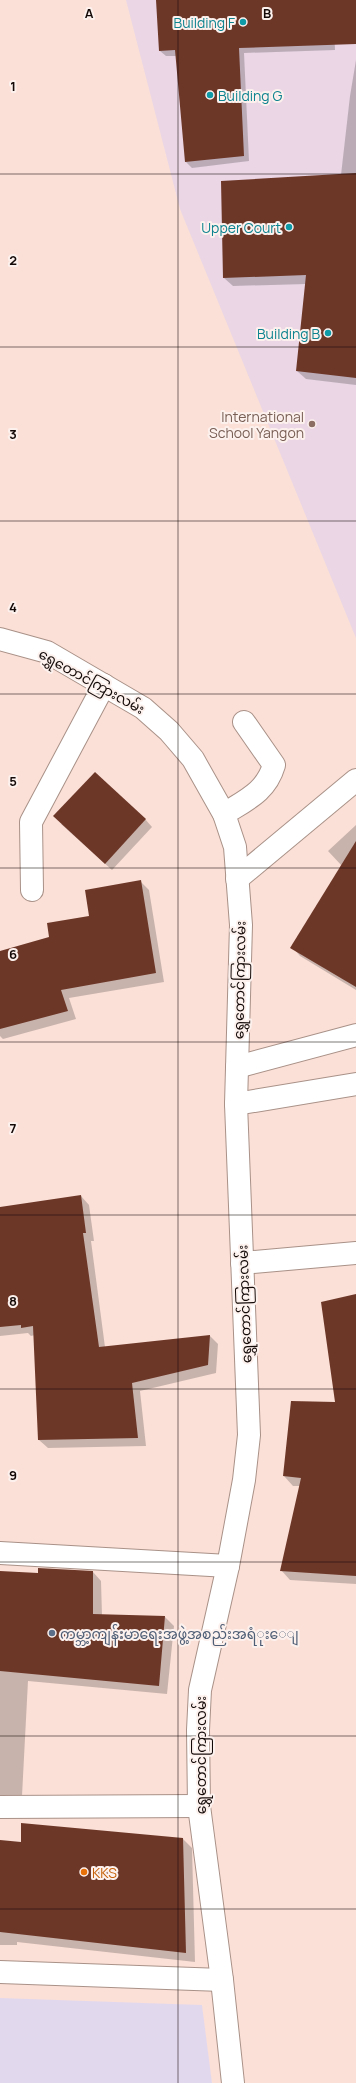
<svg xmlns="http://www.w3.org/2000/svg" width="356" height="2083" viewBox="0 0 356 2083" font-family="Manrope,'Noto Sans Myanmar',sans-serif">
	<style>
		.commercial { fill: #e2d8ed }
		.education { fill: #ead6e5 }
		.shadow { fill: #0003 }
		.building { fill: #6d3728 }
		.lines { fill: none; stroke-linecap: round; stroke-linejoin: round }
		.minor-casing { stroke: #a99188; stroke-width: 24 }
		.minor { stroke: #fff; stroke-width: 22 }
		.grid { fill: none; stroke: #130a07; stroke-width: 1; stroke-opacity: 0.55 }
		.culture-dot { fill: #0f9aa8; stroke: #fdf1ee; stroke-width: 1.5 }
		.education-dot { fill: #8d6e63; stroke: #fdf1ee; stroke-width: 1.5 }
		.service-dot { fill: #5c6f8a; stroke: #fdf1ee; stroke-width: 1.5 }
		.food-dot { fill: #e8710a; stroke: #fdf1ee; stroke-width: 1.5 }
		.labels { text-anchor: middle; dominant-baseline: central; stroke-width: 4; stroke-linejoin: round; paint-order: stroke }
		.culture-label { font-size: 14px; fill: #0d838f; stroke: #fdf1ee; text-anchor: end }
		.education-label { font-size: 14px; fill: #785e54; stroke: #fdf1ee; text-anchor: end }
		.street-label { font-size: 14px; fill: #130a07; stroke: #fdf1ee }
		.service-label { font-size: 14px; fill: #4e5e75; stroke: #fdf1ee; text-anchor: start }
		.food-label { font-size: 14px; fill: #c56008; stroke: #fdf1ee; text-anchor: start }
		.grid-label { font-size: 13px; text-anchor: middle; font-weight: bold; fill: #130a07; stroke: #fdf1ee; stroke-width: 4; stroke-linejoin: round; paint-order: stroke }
	</style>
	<rect width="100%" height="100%" fill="#fbe0d7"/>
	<polygon class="commercial" points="0,1998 202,2005 212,2083 0,2083"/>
	<polygon class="education" points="126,0 356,0 356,638 180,209"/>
	<g class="shadow">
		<polygon points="157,0 333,0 335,50 244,53 249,161 192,168 186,162 177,56 166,56 160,51"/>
		<polygon points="356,60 356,385 306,379 297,371 306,284 233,286 224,278 341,175 350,96"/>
		<polygon points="145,819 152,827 112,870 61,824"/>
		<polygon points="356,825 356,990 300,956 292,947 342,866 328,851"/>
		<polygon points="140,881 149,890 164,982 69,998 76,1019 3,1039 0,1036 0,952 51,938 90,917"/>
		<polygon points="81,1196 89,1205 94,1241 91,1241 105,1347 210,1336 218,1344 216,1373 140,1391 146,1446 48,1448 39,1440 35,1335 31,1336 28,1333 0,1336 0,1208"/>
		<polygon points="356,1295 356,1584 290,1580 281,1570 300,1486 293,1486 284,1476 292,1402 336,1403"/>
		<polygon points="0,1572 39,1574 93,1572 101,1581 102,1615 165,1617 174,1626 167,1694 28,1681 22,1796 0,1796"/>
		<polygon points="183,1839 192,1848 195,1962 17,1942 17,1945 0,1945 0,1841 22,1843"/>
	</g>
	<g class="building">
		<polygon points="156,0 356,0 356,44 239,48 244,156 185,162 175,50 159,51"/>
		<polygon points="356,173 356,378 296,371 306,275 223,278 221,181"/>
		<polygon points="95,772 146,819 105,864 53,816"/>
		<polygon points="356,841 356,987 290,948"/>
		<polygon points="141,880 156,973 61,990 68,1011 0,1029 0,951 49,937 47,923 89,916 85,890"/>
		<polygon points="81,1195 86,1233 83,1233 99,1347 210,1335 208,1365 132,1383 138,1438 38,1440 33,1326 21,1328 21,1325 0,1327 0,1207"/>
		<polygon points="356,1294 356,1576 280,1571 301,1478 283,1476 291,1401 335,1402 321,1302"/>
		<polygon points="38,1568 93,1571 93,1614 165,1616 159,1686 0,1671 0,1571 38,1573"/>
		<polygon points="21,1823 183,1838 186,1953 0,1932 0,1840 21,1842"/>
	</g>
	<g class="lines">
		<defs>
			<g id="minor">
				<polyline points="0,639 47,652 143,708 169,731 193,759 224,814 235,847 241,925 236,1104 249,1435 244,1480 228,1566 200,1690 198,1730 199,1806 222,1980 233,2083"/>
				<path d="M224 814C246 800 266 792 274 765L244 722"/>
				<polyline points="237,879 356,780"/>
				<polyline points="32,890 31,822 104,685"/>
				<polyline points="237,1067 356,1035"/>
				<polyline points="236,1104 356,1084"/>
				<polyline points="242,1263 356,1253"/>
				<polyline points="0,1553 228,1566"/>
				<polyline points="0,1807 199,1806"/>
				<polyline points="0,1972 222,1980"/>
			</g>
		</defs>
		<use href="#minor" class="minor-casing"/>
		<use href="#minor" class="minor"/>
	</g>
	<path class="grid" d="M178 0V2083M0 174H356M0 347H356M0 521H356M0 694H356M0 868H356M0 1042H356M0 1215H356M0 1389H356M0 1562H356M0 1736H356M0 1909H356"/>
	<g class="culture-dot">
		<circle cx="243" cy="22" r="4"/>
		<circle cx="210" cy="95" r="4"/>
		<circle cx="289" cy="227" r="4"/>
		<circle cx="328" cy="333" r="4"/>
	</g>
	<circle class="education-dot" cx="312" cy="424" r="4"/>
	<circle class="service-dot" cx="52" cy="1633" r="4"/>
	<circle class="food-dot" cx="84" cy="1872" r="4"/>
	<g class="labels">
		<g class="culture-label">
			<text x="235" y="22">Building F</text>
			<text x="218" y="95" text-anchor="start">Building G</text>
			<text x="281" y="227">Upper Court</text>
			<text x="320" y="333">Building B</text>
		</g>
		<g class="education-label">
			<text x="304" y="416">International<tspan x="304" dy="16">School Yangon</tspan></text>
		</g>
		<g class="street-label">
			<text transform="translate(92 681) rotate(29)">ရွှေတောင်ကြားလမ်း</text>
			<text transform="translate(239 980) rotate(-89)">ရွှေတောင်ကြားလမ်း</text>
			<text transform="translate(244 1304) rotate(-92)">ရွှေတောင်ကြားလမ်း</text>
			<text transform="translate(200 1755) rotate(-90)">ရွှေတောင်ကြားလမ်း</text>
		</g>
		<g class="service-label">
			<text x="60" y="1633">ကမ္ဘာ့ကျန်းမာရေးအဖွဲ့အစည်းအရံုးေျ</text>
		</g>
		<g class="food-label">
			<text x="92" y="1872">KKS</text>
		</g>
	</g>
	<g class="grid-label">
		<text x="89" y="18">A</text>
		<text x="267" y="18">B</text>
		<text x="13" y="91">1</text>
		<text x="13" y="265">2</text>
		<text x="13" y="439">3</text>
		<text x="13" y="612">4</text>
		<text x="13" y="786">5</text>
		<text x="13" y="959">6</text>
		<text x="13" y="1133">7</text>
		<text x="13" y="1306">8</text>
		<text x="13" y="1480">9</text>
	</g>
</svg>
